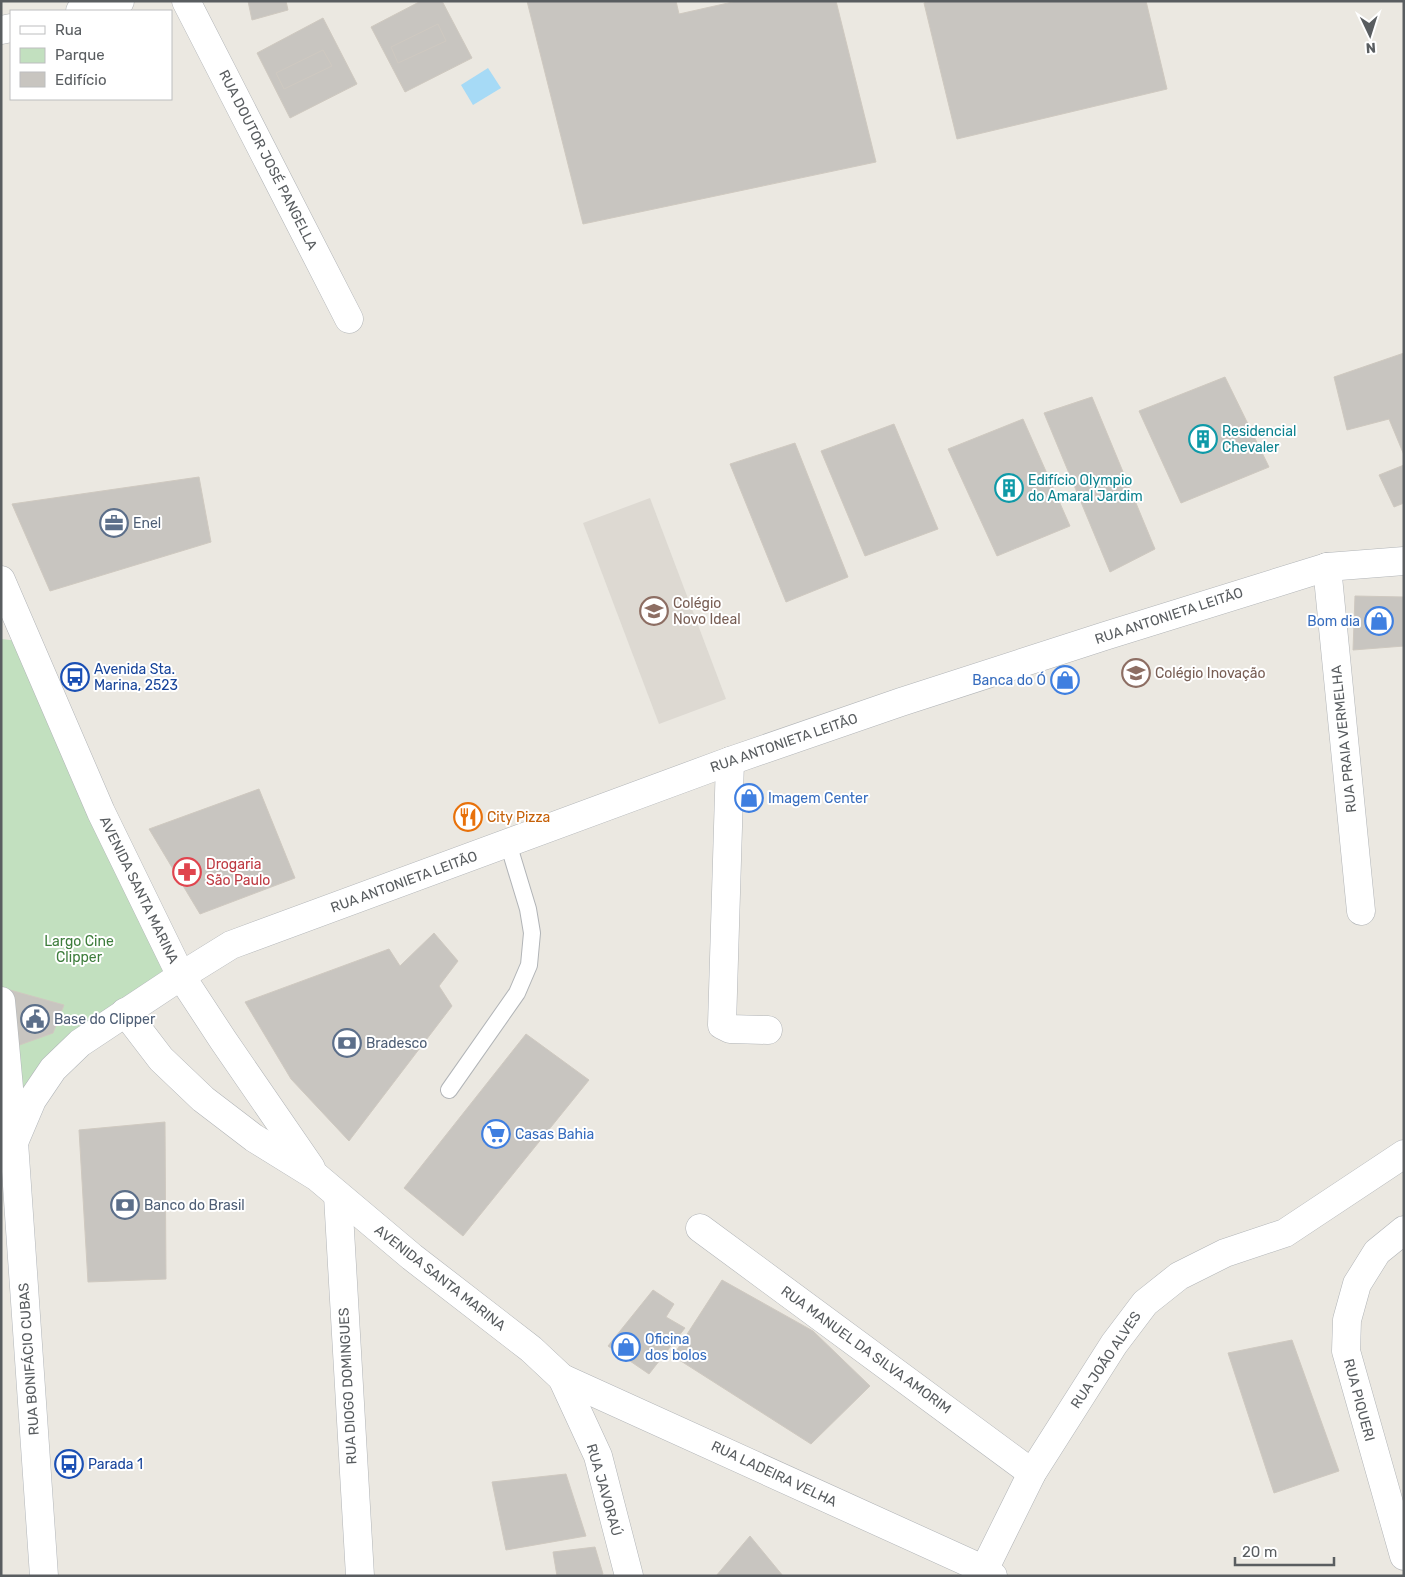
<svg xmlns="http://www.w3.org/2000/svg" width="1405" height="1577" viewBox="0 0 1405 1577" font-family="Rubik,sans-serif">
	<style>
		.education { fill: #ddd9d2 }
		.green { fill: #c2e0bf }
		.water { fill: #a6daf6 }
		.building { fill: #c8c5c0; stroke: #cfc9c0 }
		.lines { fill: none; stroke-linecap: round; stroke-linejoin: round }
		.service-casing { stroke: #b1b4b7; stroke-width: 18 }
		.minor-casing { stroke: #b1b4b7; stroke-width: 29 }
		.tertiary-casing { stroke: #b1b4b7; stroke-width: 29 }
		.secondary-casing { stroke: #b2b6ba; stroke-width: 29 }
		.service { stroke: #fff; stroke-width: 16 }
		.minor { stroke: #fff; stroke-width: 28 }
		.tertiary { stroke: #fff; stroke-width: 28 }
		.secondary { stroke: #fff; stroke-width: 28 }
		.labels { text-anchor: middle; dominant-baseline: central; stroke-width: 4; stroke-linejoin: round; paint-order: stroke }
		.street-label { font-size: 14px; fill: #595d60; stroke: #fff }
		.culture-label { font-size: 14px; fill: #0d838f; stroke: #fff; text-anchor: start }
		.service-label { font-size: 14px; fill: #4e5e75; stroke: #fff; text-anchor: start }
		.education-label { font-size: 14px; fill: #785e54; stroke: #fff; text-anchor: start }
		.shop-label { font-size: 14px; fill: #366cbe; stroke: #fff; text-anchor: start }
		.transit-label { font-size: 14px; fill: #164399; stroke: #fff; text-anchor: start }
		.food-label { font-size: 14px; fill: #c56008; stroke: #fff; text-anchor: start }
		.health-label { font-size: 14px; fill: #be3a42; stroke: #fff; text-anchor: start }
		.park-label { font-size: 14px; fill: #3e7d3c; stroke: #fff }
	</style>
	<rect width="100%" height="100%" fill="#ebe8e1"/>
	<polygon class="education" points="650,498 726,699 659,724 583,523"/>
	<polygon class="green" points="1,639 28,642 181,976 80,1043 14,1142 1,998"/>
	<polygon class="water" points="488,68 501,88 473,105 461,85"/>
	<g class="building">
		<polygon points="248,1 286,1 288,10 252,20"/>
		<polygon points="421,1 442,1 472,58 405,92 371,27"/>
		<polygon points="527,1 676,1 679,14 737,1 836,1 876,162 583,224"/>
		<polygon points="930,1 1146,1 1167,89 957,139 924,3"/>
		<polygon points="323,18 357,84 290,118 257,53"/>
		<polygon points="438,24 446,41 398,63 391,47"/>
		<polygon points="323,50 332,66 284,89 276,73"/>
		<polygon points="1404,353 1404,455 1389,419 1347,430 1334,377"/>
		<polygon points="1225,377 1269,467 1181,503 1139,411"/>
		<polygon points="1092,397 1155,549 1110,572 1044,413"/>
		<polygon points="1023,419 1070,526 997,556 948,449"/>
		<polygon points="894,424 938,529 865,556 821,451"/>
		<polygon points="795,443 848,577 786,602 730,464"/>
		<polygon points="1404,465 1404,503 1394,507 1379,475"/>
		<polygon points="199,477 211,542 50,591 12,504"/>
		<polygon points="1355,596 1404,597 1404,646 1353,650"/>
		<polygon points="259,789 295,878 200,914 149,829"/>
		<polygon points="434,933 458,961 439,986 452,1006 349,1141 291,1079 245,1002 389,949 400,966"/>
		<polygon points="10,990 64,1005 53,1033 14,1047"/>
		<polygon points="526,1034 589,1080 463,1236 404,1188"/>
		<polygon points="165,1122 166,1279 88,1282 79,1130"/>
		<polygon points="722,1280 813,1331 870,1386 811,1444 673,1356"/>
		<polygon points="653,1290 674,1304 666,1317 685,1328 649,1374 608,1346"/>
		<polygon points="1292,1340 1339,1471 1274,1493 1228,1353"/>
		<polygon points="566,1474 586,1536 506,1550 492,1482"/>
		<polygon points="750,1536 783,1576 716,1576"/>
		<polygon points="595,1547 603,1574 598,1576 557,1576 553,1552"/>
	</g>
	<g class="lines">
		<defs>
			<polyline id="service" points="449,1090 517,993 529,965 532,933 528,909 508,843"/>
			<g id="minor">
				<polyline points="186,1 349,319"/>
				<polyline points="80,11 120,1"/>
				<polyline points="1,30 11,28"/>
				<polyline points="1327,567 1361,911"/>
				<polyline points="730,761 722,1025 730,1029 768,1030"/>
				<polyline points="181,976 231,945 730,761 901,702 1105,636 1327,567 1404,561"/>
				<polyline points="338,1196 360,1576"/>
				<polyline points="700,1228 1032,1473"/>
				<polyline points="1404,1230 1377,1252 1357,1284 1347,1320 1346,1351 1404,1556"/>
				<polyline points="562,1378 985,1570 993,1576"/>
				<polyline points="981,1576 1032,1473 1114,1344 1145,1303 1179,1276 1225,1253 1285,1233 1404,1154"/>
			</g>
			<g id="tertiary">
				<polyline points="1,580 101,812 181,976 223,1040 311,1168"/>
				<polyline points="125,1012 161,1059 203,1099 254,1138 317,1177 412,1257 531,1349 562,1378 598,1456 629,1576"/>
			</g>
			<g id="secondary">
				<polyline points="1,1001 14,1142 44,1576"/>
				<polyline points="15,1140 32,1100 53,1069 80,1043 181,976"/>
			</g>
		</defs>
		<use href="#service" class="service-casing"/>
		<use href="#minor" class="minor-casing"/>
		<use href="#tertiary" class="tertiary-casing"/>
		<use href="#secondary" class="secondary-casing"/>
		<use href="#service" class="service"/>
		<use href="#minor" class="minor"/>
		<use href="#tertiary" class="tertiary"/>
		<use href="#secondary" class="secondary"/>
	</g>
	<defs>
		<symbol id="building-ring" viewBox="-11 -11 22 22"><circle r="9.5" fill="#fff" stroke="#0f9aa8" stroke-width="1.5"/><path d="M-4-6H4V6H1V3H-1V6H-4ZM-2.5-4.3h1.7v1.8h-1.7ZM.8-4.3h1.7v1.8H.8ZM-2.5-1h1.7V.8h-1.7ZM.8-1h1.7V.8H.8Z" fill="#0f9aa8"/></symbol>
		<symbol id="office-ring" viewBox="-11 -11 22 22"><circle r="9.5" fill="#fff" stroke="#5c6f8a" stroke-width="1.5"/><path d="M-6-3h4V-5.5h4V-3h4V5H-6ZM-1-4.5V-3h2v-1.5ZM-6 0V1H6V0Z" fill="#5c6f8a"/></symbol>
		<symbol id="school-ring" viewBox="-11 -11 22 22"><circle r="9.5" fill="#fff" stroke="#8d6e63" stroke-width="1.5"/><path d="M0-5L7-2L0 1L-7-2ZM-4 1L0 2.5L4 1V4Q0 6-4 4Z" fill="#8d6e63"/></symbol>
		<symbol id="shop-ring" viewBox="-11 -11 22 22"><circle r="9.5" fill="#fff" stroke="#3f7fe0" stroke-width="1.5"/><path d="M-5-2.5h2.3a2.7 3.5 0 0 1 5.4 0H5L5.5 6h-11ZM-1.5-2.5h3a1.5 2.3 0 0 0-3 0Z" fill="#3f7fe0"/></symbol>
		<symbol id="bus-ring" viewBox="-11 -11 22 22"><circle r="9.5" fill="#fff" stroke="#1a4fb4" stroke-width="1.5"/><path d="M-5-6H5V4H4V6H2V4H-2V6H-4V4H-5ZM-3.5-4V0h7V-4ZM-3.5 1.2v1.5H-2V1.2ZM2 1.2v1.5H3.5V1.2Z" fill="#1a4fb4"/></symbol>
		<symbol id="restaurant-ring" viewBox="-11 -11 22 22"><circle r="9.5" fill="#fff" stroke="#e8710a" stroke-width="1.5"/><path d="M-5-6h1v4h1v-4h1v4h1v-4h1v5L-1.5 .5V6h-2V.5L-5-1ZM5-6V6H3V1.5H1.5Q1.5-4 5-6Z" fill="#e8710a"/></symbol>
		<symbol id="pharmacy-ring" viewBox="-11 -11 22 22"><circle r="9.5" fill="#fff" stroke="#e0444e" stroke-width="1.5"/><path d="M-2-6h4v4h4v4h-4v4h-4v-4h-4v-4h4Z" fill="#e0444e"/></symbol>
		<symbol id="civic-ring" viewBox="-11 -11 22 22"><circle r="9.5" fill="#fff" stroke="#5c6f8a" stroke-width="1.5"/><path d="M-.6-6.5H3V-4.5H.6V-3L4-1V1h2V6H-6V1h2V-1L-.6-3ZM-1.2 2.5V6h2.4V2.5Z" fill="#5c6f8a"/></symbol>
		<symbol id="bank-ring" viewBox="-11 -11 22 22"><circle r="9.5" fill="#fff" stroke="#5c6f8a" stroke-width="1.5"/><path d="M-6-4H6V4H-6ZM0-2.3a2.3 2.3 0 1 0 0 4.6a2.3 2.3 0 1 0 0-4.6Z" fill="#5c6f8a"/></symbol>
		<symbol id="supermarket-ring" viewBox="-11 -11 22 22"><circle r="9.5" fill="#fff" stroke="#3f7fe0" stroke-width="1.5"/><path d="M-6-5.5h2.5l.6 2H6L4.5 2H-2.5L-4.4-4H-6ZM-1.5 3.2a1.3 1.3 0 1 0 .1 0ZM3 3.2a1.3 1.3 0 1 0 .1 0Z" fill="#3f7fe0"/></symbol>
	</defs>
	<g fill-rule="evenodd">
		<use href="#building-ring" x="1187" y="423" width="32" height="32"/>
		<use href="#building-ring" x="993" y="472" width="32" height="32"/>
		<use href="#office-ring" x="98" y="507" width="32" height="32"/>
		<use href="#school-ring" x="638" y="595" width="32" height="32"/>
		<use href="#shop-ring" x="1363" y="605" width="32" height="32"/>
		<use href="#school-ring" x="1120" y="657" width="32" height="32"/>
		<use href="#bus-ring" x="59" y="661" width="32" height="32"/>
		<use href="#shop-ring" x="1049" y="664" width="32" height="32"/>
		<use href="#shop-ring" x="733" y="782" width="32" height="32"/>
		<use href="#restaurant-ring" x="452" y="801" width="32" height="32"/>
		<use href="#pharmacy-ring" x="171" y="856" width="32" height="32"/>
		<use href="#civic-ring" x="19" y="1003" width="32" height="32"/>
		<use href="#bank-ring" x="331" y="1027" width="32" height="32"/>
		<use href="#supermarket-ring" x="480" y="1118" width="32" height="32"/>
		<use href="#bank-ring" x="109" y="1189" width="32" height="32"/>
		<use href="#shop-ring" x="610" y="1331" width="32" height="32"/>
		<use href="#bus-ring" x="53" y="1448" width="32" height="32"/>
	</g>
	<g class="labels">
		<g class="street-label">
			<text transform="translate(268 160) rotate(63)">RUA DOUTOR JOSÉ PANGELLA</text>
			<text transform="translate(1169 616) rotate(-18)">RUA ANTONIETA LEITÃO</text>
			<text transform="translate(1344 739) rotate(-96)">RUA PRAIA VERMELHA</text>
			<text transform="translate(784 743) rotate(-19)">RUA ANTONIETA LEITÃO</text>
			<text transform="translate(404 882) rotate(-20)">RUA ANTONIETA LEITÃO</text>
			<text transform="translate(139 890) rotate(64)">AVENIDA SANTA MARINA</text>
			<text transform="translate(440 1278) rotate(38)">AVENIDA SANTA MARINA</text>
			<text transform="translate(866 1350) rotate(36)">RUA MANUEL DA SILVA AMORIM</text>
			<text transform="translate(29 1359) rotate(-94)">RUA BONIFÁCIO CUBAS</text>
			<text transform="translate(1106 1360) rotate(-56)">RUA JOÃO ALVES</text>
			<text transform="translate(348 1386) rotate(-93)">RUA DIOGO DOMINGUES</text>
			<text transform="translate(1359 1400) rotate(75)">RUA PIQUERI</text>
			<text transform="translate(774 1474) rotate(25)">RUA LADEIRA VELHA</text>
			<text transform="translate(604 1490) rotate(74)">RUA JAVORAÚ</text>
		</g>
		<g class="culture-label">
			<text x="1222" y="431">Residencial<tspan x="1222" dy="16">Chevaler</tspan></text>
			<text x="1028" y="480">Edifício Olympio<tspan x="1028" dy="16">do Amaral Jardim</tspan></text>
		</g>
		<g class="service-label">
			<text x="133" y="523">Enel</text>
			<text x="54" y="1019">Base do Clipper</text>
			<text x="366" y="1043">Bradesco</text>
			<text x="144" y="1205">Banco do Brasil</text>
		</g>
		<g class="education-label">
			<text x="673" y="603">Colégio<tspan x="673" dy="16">Novo Ideal</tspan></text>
			<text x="1155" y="673">Colégio Inovação</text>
		</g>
		<g class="shop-label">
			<text x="1360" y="621" text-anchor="end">Bom dia</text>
			<text x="1046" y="680" text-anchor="end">Banca do Ó</text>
			<text x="768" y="798">Imagem Center</text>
			<text x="515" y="1134">Casas Bahia</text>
			<text x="645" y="1339">Oficina<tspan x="645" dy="16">dos bolos</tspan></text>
		</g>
		<g class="transit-label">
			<text x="94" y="669">Avenida Sta.<tspan x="94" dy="16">Marina, 2523</tspan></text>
			<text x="88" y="1464">Parada 1</text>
		</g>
		<g class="food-label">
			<text x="487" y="817">City Pizza</text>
		</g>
		<g class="health-label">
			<text x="206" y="864">Drogaria<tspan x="206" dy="16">São Paulo</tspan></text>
		</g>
		<g class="park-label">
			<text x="79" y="941">Largo Cine<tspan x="79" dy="16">Clipper</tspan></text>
		</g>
	</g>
	<rect width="1405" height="1577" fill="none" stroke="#595d60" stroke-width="5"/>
	<rect x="10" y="10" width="162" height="90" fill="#ffffff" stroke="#bdbebf"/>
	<rect x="20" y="26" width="25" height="8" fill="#ffffff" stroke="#bdbebf"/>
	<text x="55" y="35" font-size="15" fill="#595d60">Rua</text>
	<rect x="20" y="48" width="25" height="15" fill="#c2e0bf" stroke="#bdbebf"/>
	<text x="55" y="60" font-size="15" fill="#595d60">Parque</text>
	<rect x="20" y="72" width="25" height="15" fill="#c8c5c0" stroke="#bdbebf"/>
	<text x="55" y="85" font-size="15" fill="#595d60">Edifício</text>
	<g transform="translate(1370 35) rotate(176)" stroke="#ffffff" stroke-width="4" paint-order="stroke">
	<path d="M0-4L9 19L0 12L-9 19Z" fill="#595d60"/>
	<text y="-8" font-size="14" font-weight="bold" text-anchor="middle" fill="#595d60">N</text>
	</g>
	<path d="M1235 1557v8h99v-8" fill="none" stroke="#595d60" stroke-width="2.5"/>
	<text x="1242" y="1557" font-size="15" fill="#595d60" stroke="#ffffff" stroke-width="4" paint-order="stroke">20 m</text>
</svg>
